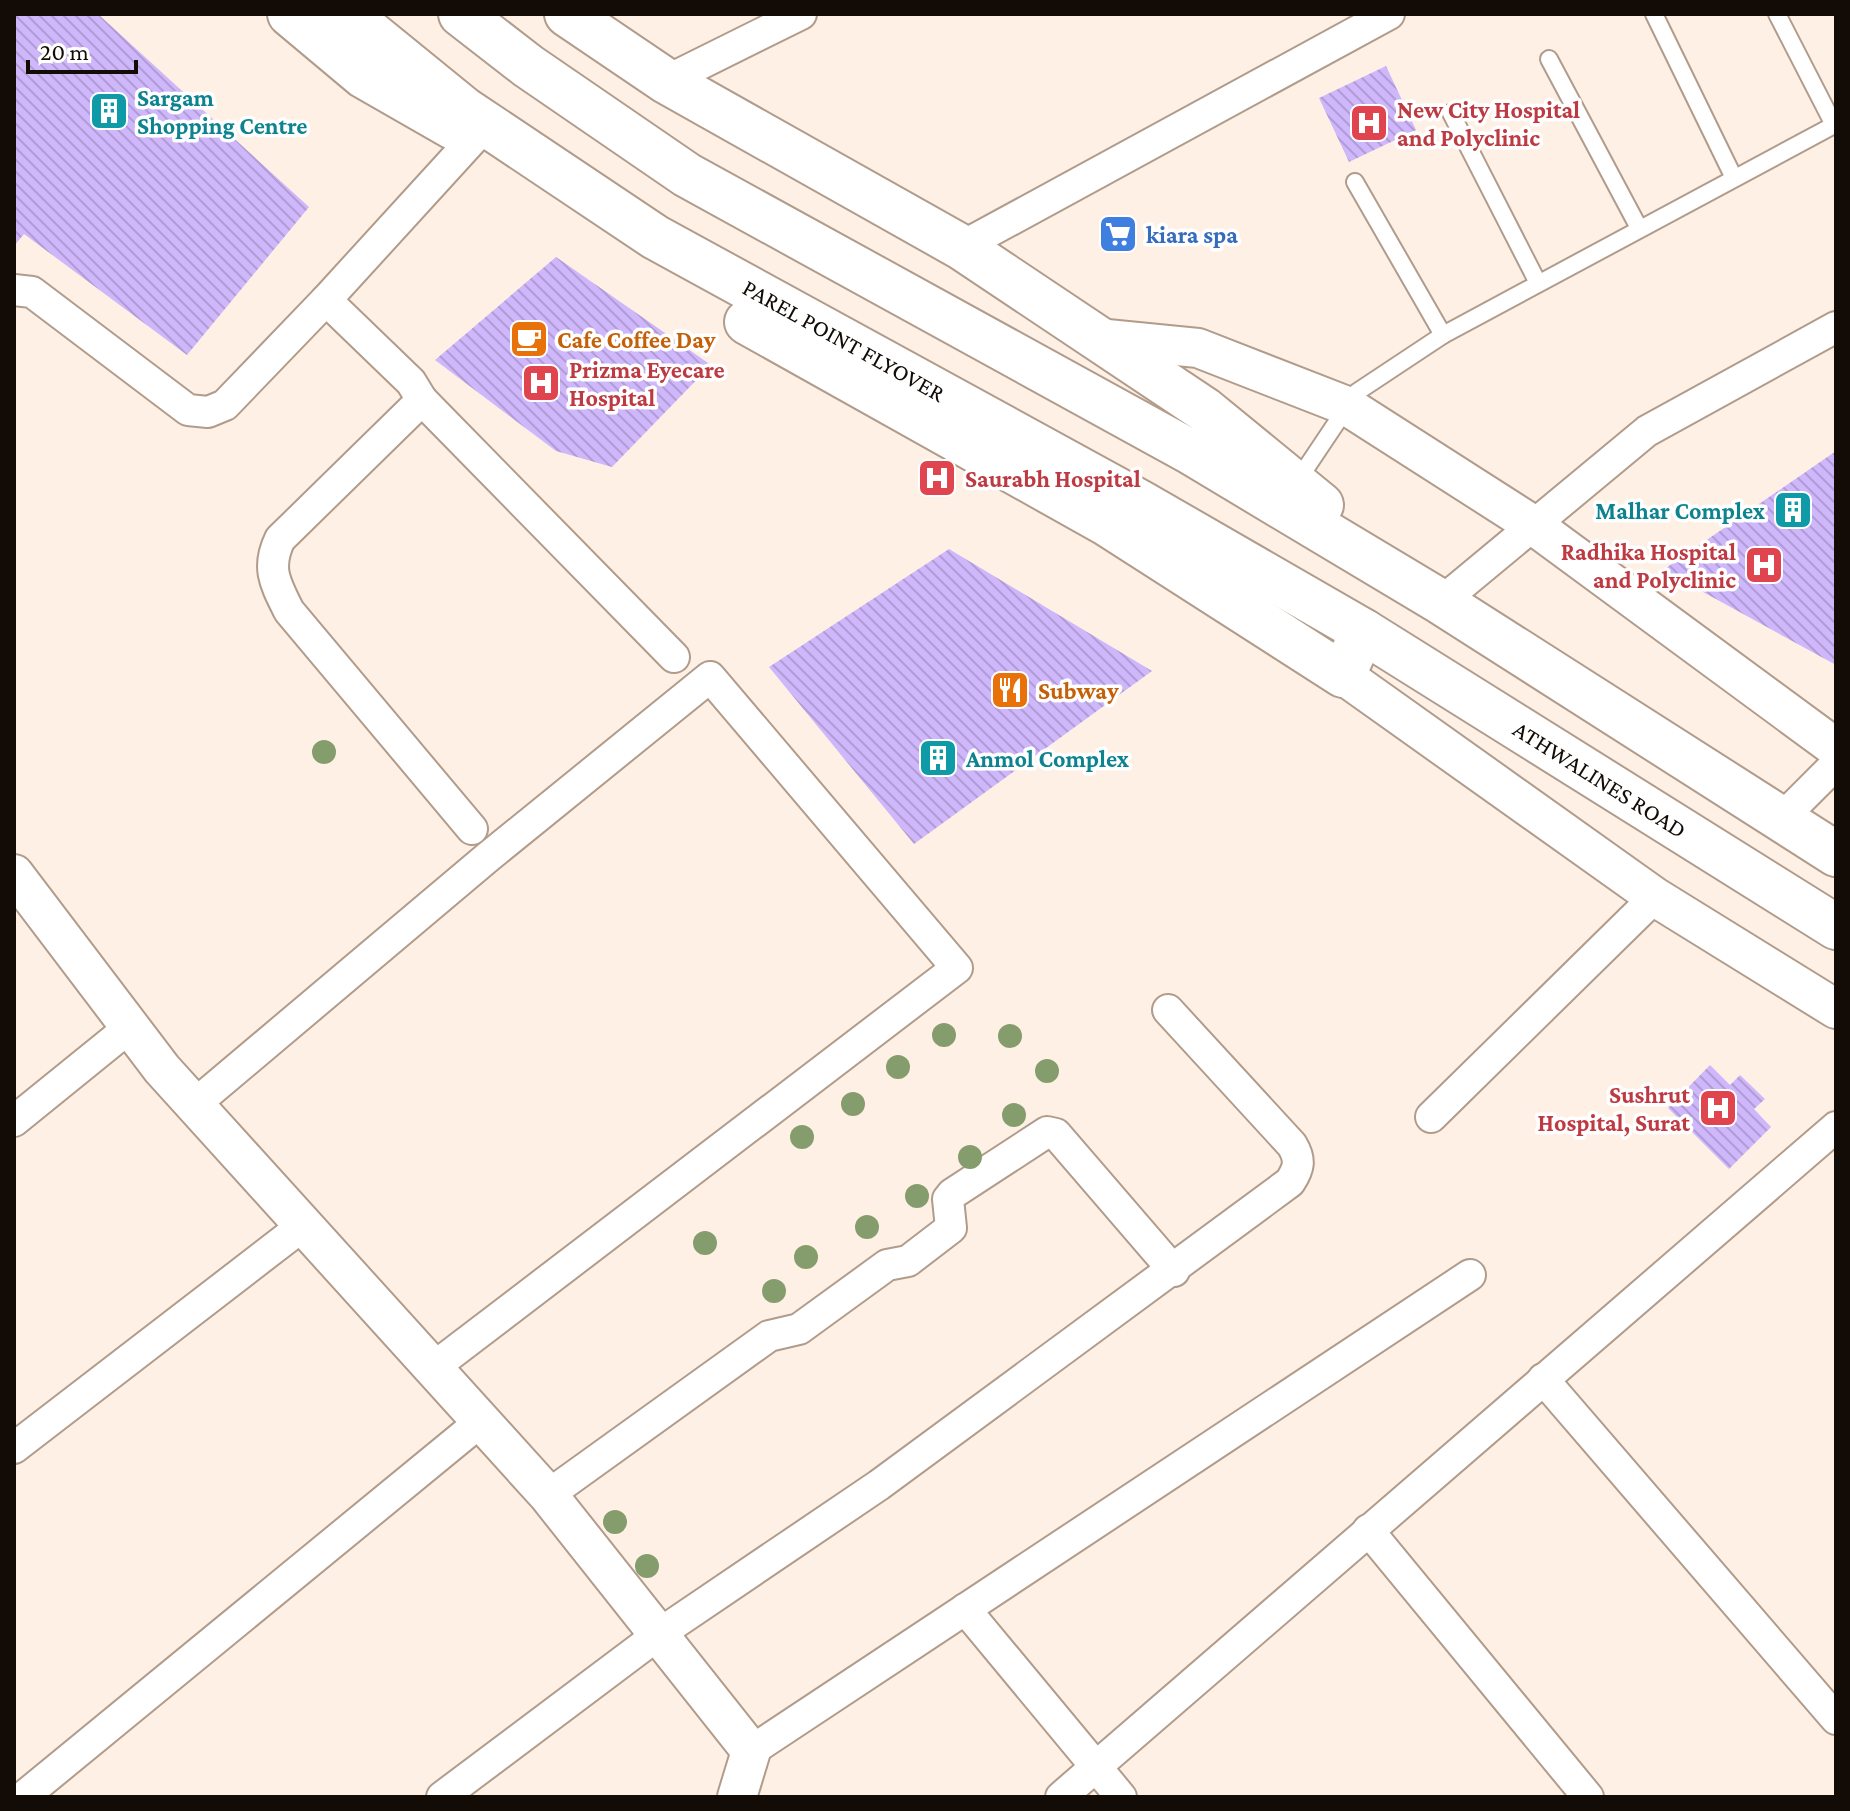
<svg xmlns="http://www.w3.org/2000/svg" width="1850" height="1811" viewBox="0 0 1850 1811" font-family="'Crimson Pro',serif">
	<style>
		.building { fill: url(#building-back-hatch) }
		.lines { fill: none; stroke-linecap: round; stroke-linejoin: round }
		.service-casing { stroke: #b19c8b; stroke-width: 20 }
		.minor-casing { stroke: #b19c8b; stroke-width: 34 }
		.tertiary-casing { stroke: #b19c8b; stroke-width: 42 }
		.primary-casing { stroke: #b19c8b; stroke-width: 48 }
		.service { stroke: #fff; stroke-width: 16 }
		.minor { stroke: #fff; stroke-width: 30 }
		.tertiary { stroke: #fff; stroke-width: 38 }
		.primary { stroke: #fff; stroke-width: 44 }
		.tree { fill: #859d6d }
		.labels { text-anchor: middle; dominant-baseline: central; stroke-width: 7; stroke-linejoin: round; paint-order: stroke }
		.culture-label { font-size: 24px; font-weight: bold; fill: #0d838f; stroke: #fff; text-anchor: start }
		.health-label { font-size: 24px; font-weight: bold; fill: #be3a42; stroke: #fff; text-anchor: start }
		.shop-label { font-size: 24px; font-weight: bold; fill: #366cbe; stroke: #fff; text-anchor: start }
		.food-label { font-size: 24px; font-weight: bold; fill: #c56008; stroke: #fff; text-anchor: start }
		.street-label { font-size: 24px; fill: #120b06; stroke: #fff }
	</style>
	<defs>
		<pattern id="building-back-hatch" width="6" height="6" patternUnits="userSpaceOnUse" patternTransform="scale(2)"><rect width="6" height="6" fill="#cfb7fb"/><path d="M-1 5l2 2M0 0l6 6M5-1l2 2" fill="none" stroke="#b19cd6"/></pattern>
	</defs>
	<rect width="100%" height="100%" fill="#fef0e5"/>
	<g class="building">
		<polygon points="14,14 98,14 309,207 187,355 24,234 14,246"/>
		<polygon points="1386,66 1416,130 1349,162 1319,98"/>
		<polygon points="556,257 711,365 612,467 556,451 435,360"/>
		<polygon points="1836,451 1836,665 1663,570"/>
		<polygon points="949,549 1152,671 914,844 769,667"/>
		<polygon points="1710,1065 1730,1085 1740,1075 1765,1099 1754,1109 1771,1127 1729,1169 1668,1108"/>
	</g>
	<g class="lines">
		<defs>
			<g id="service">
				<polyline points="1654,14 1734,178"/>
				<polyline points="1777,14 1834,125"/>
				<polyline points="1549,59 1639,228"/>
				<polyline points="1451,113 1538,283"/>
				<polyline points="1355,182 1443,335"/>
				<polyline points="1296,483 1357,392 1443,335 1836,124"/>
			</g>
			<g id="minor">
				<polyline points="666,81 801,14"/>
				<polyline points="961,247 1389,14"/>
				<polyline points="14,290 32,292 188,410 208,412 225,405 326,300"/>
				<polyline points="422,400 674,657"/>
				<polyline points="1441,602 1647,431 1836,327"/>
				<polyline points="1780,820 1836,764"/>
				<path d="M472 829 289 611C275 583 266 568 280 539L422 400 411 382 326 300 473 139"/>
				<polyline points="195,1104 488,857 710,677 957,968 434,1367"/>
				<polyline points="1431,1117 1655,897"/>
				<polyline points="14,1121 130,1027"/>
				<polyline points="1543,1379 1836,1719"/>
				<polyline points="14,1448 305,1224"/>
				<polyline points="548,1495 769,1336 799,1329 887,1265 908,1261 951,1228 948,1199 952,1194 1047,1132 1056,1134 1174,1271"/>
				<polyline points="1368,1530 1588,1797"/>
				<polyline points="965,1609 1121,1797"/>
				<polyline points="751,1751 1470,1275"/>
				<polyline points="23,1797 480,1422"/>
				<path d="M442 1797 659 1634 879 1485 1290 1182C1299 1168 1301 1160 1292 1145L1168 1010"/>
				<polyline points="1061,1797 1836,1127"/>
			</g>
			<g id="tertiary">
				<polyline points="1097,338 1198,348 1347,406 1533,525 1836,748"/>
				<polyline points="1343,675 1655,897 1836,1009"/>
				<polyline points="14,874 162,1069 548,1495 751,1751 737,1797"/>
			</g>
			<g id="primary">
				<polyline points="290,14 364,76 453,127"/>
				<polyline points="347,14 465,110 655,237 1141,503 1363,631 1836,927"/>
				<polyline points="461,14 528,66 687,175 1189,451 1441,602 1836,854"/>
				<polyline points="567,14 666,81 961,247 1205,410 1321,505"/>
				<polyline points="747,322 1106,523 1343,675 1363,631"/>
			</g>
		</defs>
		<use href="#service" class="service-casing"/>
		<use href="#minor" class="minor-casing"/>
		<use href="#tertiary" class="tertiary-casing"/>
		<use href="#primary" class="primary-casing"/>
		<use href="#service" class="service"/>
		<use href="#minor" class="minor"/>
		<use href="#tertiary" class="tertiary"/>
		<use href="#primary" class="primary"/>
	</g>
	<g class="tree">
		<circle cx="324" cy="752" r="12"/>
		<circle cx="944" cy="1035" r="12"/>
		<circle cx="1010" cy="1036" r="12"/>
		<circle cx="898" cy="1067" r="12"/>
		<circle cx="1047" cy="1071" r="12"/>
		<circle cx="853" cy="1104" r="12"/>
		<circle cx="1014" cy="1115" r="12"/>
		<circle cx="802" cy="1137" r="12"/>
		<circle cx="970" cy="1157" r="12"/>
		<circle cx="917" cy="1196" r="12"/>
		<circle cx="867" cy="1227" r="12"/>
		<circle cx="705" cy="1243" r="12"/>
		<circle cx="806" cy="1257" r="12"/>
		<circle cx="774" cy="1291" r="12"/>
		<circle cx="615" cy="1522" r="12"/>
		<circle cx="647" cy="1566" r="12"/>
	</g>
	<defs>
		<symbol id="building-square" viewBox="-11 -11 22 22"><rect x="-9" y="-9" width="18" height="18" rx="4" fill="#0f9aa8" stroke="#fff"/><path d="M-4-6H4V6H1V3H-1V6H-4ZM-2.5-4.3h1.7v1.8h-1.7ZM.8-4.3h1.7v1.8H.8ZM-2.5-1h1.7V.8h-1.7ZM.8-1h1.7V.8H.8Z" fill="#fff"/></symbol>
		<symbol id="hospital-square" viewBox="-11 -11 22 22"><rect x="-9" y="-9" width="18" height="18" rx="4" fill="#e0444e" stroke="#fff"/><path d="M-5-5h3v3.5h4V-5h3V5h-3V1.5h-4V5h-3Z" fill="#fff"/></symbol>
		<symbol id="supermarket-square" viewBox="-11 -11 22 22"><rect x="-9" y="-9" width="18" height="18" rx="4" fill="#3f7fe0" stroke="#fff"/><path d="M-6-5.5h2.5l.6 2H6L4.5 2H-2.5L-4.4-4H-6ZM-1.5 3.2a1.3 1.3 0 1 0 .1 0ZM3 3.2a1.3 1.3 0 1 0 .1 0Z" fill="#fff"/></symbol>
		<symbol id="cafe-square" viewBox="-11 -11 22 22"><rect x="-9" y="-9" width="18" height="18" rx="4" fill="#e8710a" stroke="#fff"/><path d="M-5.5-4.5H6V0H3Q3 3.5 0 3.5H-2.5Q-5.5 3.5-5.5 0ZM3-3.2v2h1.7v-2ZM-6 4.5H4V6H-6Z" fill="#fff"/></symbol>
		<symbol id="restaurant-square" viewBox="-11 -11 22 22"><rect x="-9" y="-9" width="18" height="18" rx="4" fill="#e8710a" stroke="#fff"/><path d="M-5-6h1v4h1v-4h1v4h1v-4h1v5L-1.5 .5V6h-2V.5L-5-1ZM5-6V6H3V1.5H1.5Q1.5-4 5-6Z" fill="#fff"/></symbol>
	</defs>
	<g fill-rule="evenodd">
		<use href="#building-square" x="87" y="89" width="44" height="44"/>
		<use href="#hospital-square" x="1347" y="101" width="44" height="44"/>
		<use href="#supermarket-square" x="1096" y="212" width="44" height="44"/>
		<use href="#cafe-square" x="507" y="317" width="44" height="44"/>
		<use href="#hospital-square" x="519" y="361" width="44" height="44"/>
		<use href="#hospital-square" x="915" y="456" width="44" height="44"/>
		<use href="#building-square" x="1771" y="488" width="44" height="44"/>
		<use href="#hospital-square" x="1742" y="543" width="44" height="44"/>
		<use href="#restaurant-square" x="988" y="668" width="44" height="44"/>
		<use href="#building-square" x="916" y="736" width="44" height="44"/>
		<use href="#hospital-square" x="1696" y="1086" width="44" height="44"/>
	</g>
	<g class="labels">
		<g class="culture-label">
			<text x="137" y="97">Sargam<tspan x="137" dy="28">Shopping Centre</tspan></text>
			<text x="1765" y="510" text-anchor="end">Malhar Complex</text>
			<text x="966" y="758">Anmol Complex</text>
		</g>
		<g class="health-label">
			<text x="1397" y="109">New City Hospital<tspan x="1397" dy="28">and Polyclinic</tspan></text>
			<text x="569" y="369">Prizma Eyecare<tspan x="569" dy="28">Hospital</tspan></text>
			<text x="965" y="478">Saurabh Hospital</text>
			<text x="1736" y="551" text-anchor="end">Radhika Hospital<tspan x="1736" dy="28">and Polyclinic</tspan></text>
			<text x="1690" y="1094" text-anchor="end">Sushrut<tspan x="1690" dy="28">Hospital, Surat</tspan></text>
		</g>
		<g class="shop-label">
			<text x="1146" y="234">kiara spa</text>
		</g>
		<g class="food-label">
			<text x="557" y="339">Cafe Coffee Day</text>
			<text x="1038" y="690">Subway</text>
		</g>
		<g class="street-label">
			<text transform="translate(844 340) rotate(29)">PAREL POINT FLYOVER</text>
			<text transform="translate(1600 779) rotate(32)">ATHWALINES ROAD</text>
		</g>
	</g>
	<rect width="1850" height="1811" fill="none" stroke="#120b06" stroke-width="32"/>
	<path d="M28 60v12h108v-12" fill="none" stroke="#120b06" stroke-width="4"/>
	<text x="40" y="60" font-size="24" fill="#120b06" stroke="#ffffff" stroke-width="6" paint-order="stroke">20 m</text>
</svg>
